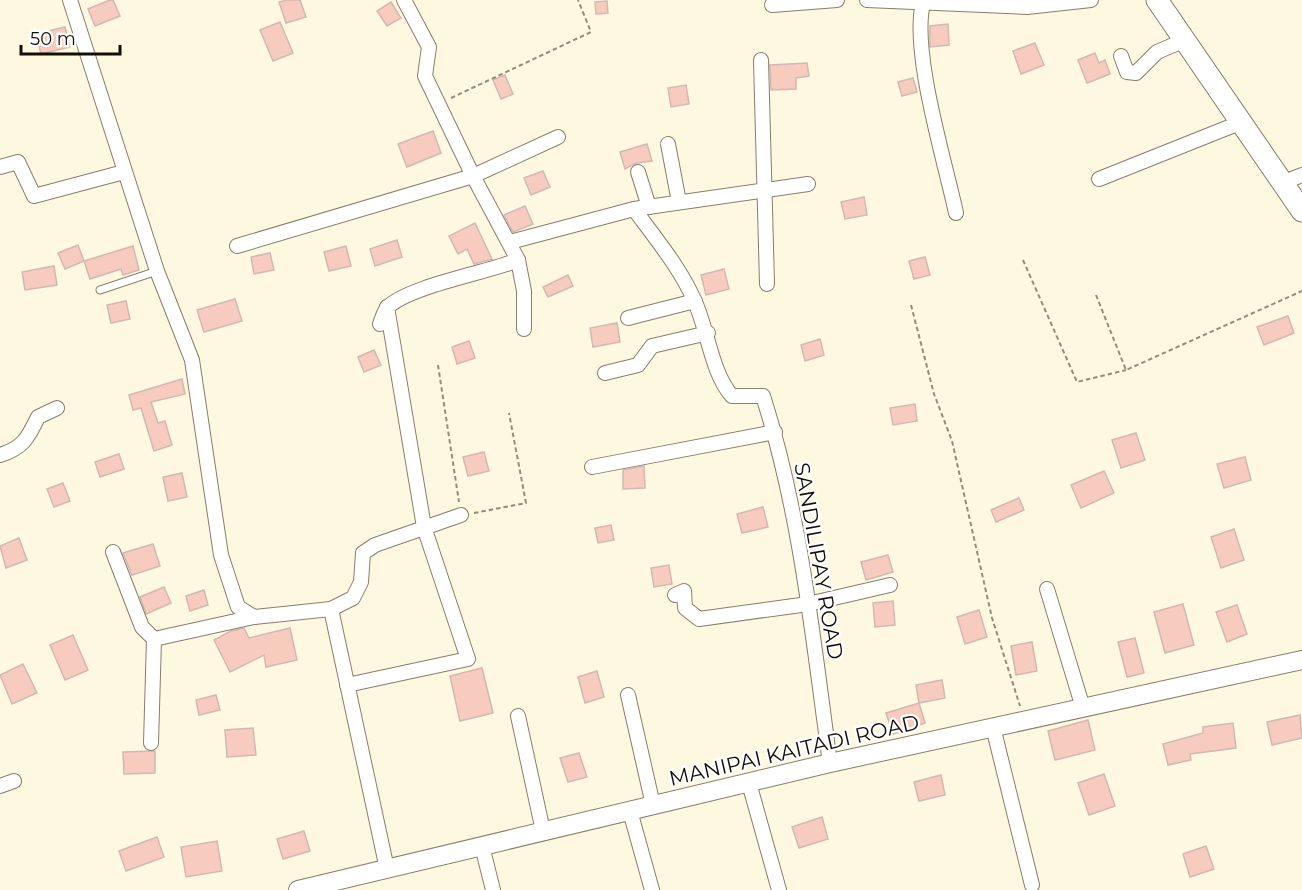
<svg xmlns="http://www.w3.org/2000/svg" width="1302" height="890" viewBox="0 0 1302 890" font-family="Montserrat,sans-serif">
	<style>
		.building { fill: #f8cbbf; stroke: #d2b8b2; stroke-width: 1.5 }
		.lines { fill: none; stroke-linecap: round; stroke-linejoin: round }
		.service-casing { stroke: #857f6a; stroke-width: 9 }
		.minor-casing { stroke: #857f6a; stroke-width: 16 }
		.secondary-casing { stroke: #857f6a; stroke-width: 20 }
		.primary-casing { stroke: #857f6a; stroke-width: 23 }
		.path { stroke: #918c7c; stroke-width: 2; stroke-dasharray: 4.5 3; stroke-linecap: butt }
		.service { stroke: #fff; stroke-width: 7 }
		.minor { stroke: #fff; stroke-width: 14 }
		.secondary { stroke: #fff; stroke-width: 18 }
		.primary { stroke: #fff; stroke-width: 21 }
		.labels { text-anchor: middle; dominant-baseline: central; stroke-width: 4.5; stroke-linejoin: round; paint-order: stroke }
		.street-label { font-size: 21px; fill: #110f07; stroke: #fff }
	</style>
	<rect width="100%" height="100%" fill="#fff8e1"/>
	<g class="building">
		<polygon points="110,0 113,0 120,16 95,26 88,9"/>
		<polygon points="287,0 300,0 306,17 286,23 279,2"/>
		<polygon points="607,1 608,13 596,14 595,2"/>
		<polygon points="391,2 401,18 387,26 377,11"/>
		<polygon points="280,22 293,53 273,61 260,30"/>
		<polygon points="948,24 949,45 930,47 930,26"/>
		<polygon points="65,27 70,47 41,54 36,34"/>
		<polygon points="1035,43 1044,65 1021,74 1013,51"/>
		<polygon points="1095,53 1099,63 1105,60 1110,74 1087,83 1078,60"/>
		<polygon points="807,63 809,76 796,78 796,89 771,90 770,65"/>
		<polygon points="505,75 513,94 501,99 493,80"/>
		<polygon points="913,78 917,92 902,96 898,82"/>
		<polygon points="686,85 689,104 671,107 668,88"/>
		<polygon points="433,131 441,153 407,167 398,144"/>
		<polygon points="647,144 652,161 636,163 625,169 620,152"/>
		<polygon points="543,171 550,187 531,195 524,178"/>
		<polygon points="864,197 867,215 845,219 841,202"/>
		<polygon points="525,206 533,224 513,232 504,215"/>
		<polygon points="475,223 492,259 474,264 467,249 458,254 449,236"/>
		<polygon points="397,240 402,257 375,266 370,249"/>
		<polygon points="78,245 84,261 65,269 58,253"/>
		<polygon points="133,246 139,270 123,275 121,269 90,279 84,261"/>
		<polygon points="346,246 351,266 329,271 324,252"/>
		<polygon points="270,253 274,270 254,274 251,257"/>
		<polygon points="925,257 930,275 914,279 909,261"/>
		<polygon points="54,266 57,285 25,290 22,272"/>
		<polygon points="724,269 729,289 706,295 701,275"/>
		<polygon points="568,275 573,286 548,297 543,287"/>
		<polygon points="235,299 242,321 204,332 197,310"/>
		<polygon points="126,301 130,319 111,323 107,305"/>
		<polygon points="1288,316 1294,333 1264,345 1257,327"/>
		<polygon points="617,323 620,342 593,347 590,328"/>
		<polygon points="820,339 824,355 805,361 801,345"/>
		<polygon points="469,341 475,358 457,364 452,347"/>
		<polygon points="374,350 381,365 364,372 358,357"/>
		<polygon points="182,379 185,394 151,402 158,423 165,421 172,445 154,451 141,408 133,410 129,395"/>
		<polygon points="915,404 917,421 893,425 890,408"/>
		<polygon points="1136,433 1145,460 1121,468 1112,440"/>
		<polygon points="484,452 489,471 468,476 463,457"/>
		<polygon points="119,454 124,469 100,477 95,462"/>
		<polygon points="1245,457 1251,480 1224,488 1217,464"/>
		<polygon points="644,466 645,488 623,489 623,470"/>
		<polygon points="1104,471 1114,493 1081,508 1071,485"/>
		<polygon points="182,473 187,497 168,501 163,477"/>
		<polygon points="63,483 70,501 54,507 47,489"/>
		<polygon points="1019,498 1024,510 996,522 991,510"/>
		<polygon points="763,507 768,527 742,533 737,514"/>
		<polygon points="611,525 614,540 598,543 595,528"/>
		<polygon points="1234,529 1244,560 1221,568 1211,537"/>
		<polygon points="19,538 27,560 6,568 0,546"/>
		<polygon points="153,544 160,566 132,575 123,553"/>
		<polygon points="888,555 893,572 866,580 861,562"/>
		<polygon points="669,565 672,584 654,587 651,568"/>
		<polygon points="164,587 171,603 146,614 140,597"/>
		<polygon points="204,590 208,605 190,611 186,596"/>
		<polygon points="893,601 895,625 875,627 873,603"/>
		<polygon points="1183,604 1194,645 1165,653 1154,612"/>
		<polygon points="1237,605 1247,634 1227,642 1216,612"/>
		<polygon points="979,610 987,637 965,644 957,617"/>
		<polygon points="244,628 249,638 290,628 297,660 266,667 264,655 230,672 214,640 231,631"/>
		<polygon points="73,635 88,670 65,680 50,645"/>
		<polygon points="1135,638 1144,673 1127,677 1118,642"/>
		<polygon points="1032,642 1037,671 1016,675 1011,646"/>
		<polygon points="23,664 37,693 12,704 0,675"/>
		<polygon points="482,668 493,713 460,721 450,676"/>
		<polygon points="597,671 604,697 585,703 578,677"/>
		<polygon points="942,680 945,698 919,703 916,685"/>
		<polygon points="216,695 220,710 199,715 196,700"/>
		<polygon points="919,703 925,723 893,734 886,713"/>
		<polygon points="1300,715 1302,738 1272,745 1267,722"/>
		<polygon points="1088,720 1095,750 1055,760 1048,731"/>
		<polygon points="1233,723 1236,748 1190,754 1191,760 1168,765 1163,744 1203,733 1203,727"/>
		<polygon points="253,728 256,755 227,757 225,730"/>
		<polygon points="155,751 155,773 124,774 123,752"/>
		<polygon points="579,753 587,777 568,782 560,758"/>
		<polygon points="1104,774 1115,806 1089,815 1078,783"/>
		<polygon points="941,775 945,795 919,801 914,782"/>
		<polygon points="822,817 828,839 799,848 792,827"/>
		<polygon points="304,831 310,851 283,859 277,839"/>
		<polygon points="157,837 164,857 126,871 119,851"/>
		<polygon points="217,841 222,871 186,877 181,847"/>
		<polygon points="1206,846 1214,869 1190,877 1183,854"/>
	</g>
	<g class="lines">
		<defs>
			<polyline id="service" points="100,290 157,271"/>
			<g id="minor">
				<polyline points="70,0 157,271 192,360 221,555 238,607 254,617 331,609 353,598 361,582 363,553 375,545 461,515"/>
				<polyline points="404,0 429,47 425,76 473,176 518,260 524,291 524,329"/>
				<polyline points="867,0 1027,7 1091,0"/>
				<path d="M923 3C911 52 945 161 956 213"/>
				<polyline points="772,5 837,0"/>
				<polyline points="1121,56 1127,72 1136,73 1157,52 1185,40"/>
				<polyline points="761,60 767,284"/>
				<polyline points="668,144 679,202"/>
				<polyline points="0,167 18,162 34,196 124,172"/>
				<polyline points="638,172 649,207"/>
				<polyline points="1099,179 1242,122"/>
				<polyline points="1282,183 1302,175"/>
				<polyline points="634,209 808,184"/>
				<path d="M510 242 634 209C656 239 681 269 695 302 708 331 712 374 732 396H763C801 515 813 640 830 763"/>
				<polyline points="237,246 473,176 558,137"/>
				<polyline points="628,318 695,301"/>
				<path d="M380 324C382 319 384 311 388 307 410 286 486 273 518 260"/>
				<polyline points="605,373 638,365 652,346 708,333"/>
				<path d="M0 455C23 448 28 438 38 417L57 408"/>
				<polyline points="592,467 775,432"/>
				<polyline points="113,552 142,627 154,639 254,617"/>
				<polyline points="1047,589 1083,708"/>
				<polyline points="675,595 684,591 685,608 699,619 808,604 890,585"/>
				<polyline points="331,609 387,869"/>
				<polyline points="347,685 468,659 424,527 387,307"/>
				<polyline points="628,695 653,805"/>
				<polyline points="518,716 543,831"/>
				<polyline points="993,727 1032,885"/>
				<polyline points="151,743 154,639"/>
				<polyline points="749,783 779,890"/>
				<polyline points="0,786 14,781"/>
				<polyline points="630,811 652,890"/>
				<polyline points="482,846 493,890"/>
			</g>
			<polyline id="secondary" points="298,890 830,763 1302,660"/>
			<polyline id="primary" points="1157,0 1302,211"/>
		</defs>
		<use href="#service" class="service-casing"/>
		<use href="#minor" class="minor-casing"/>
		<use href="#secondary" class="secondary-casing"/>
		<use href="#primary" class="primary-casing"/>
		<g class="path">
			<polyline points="451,98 591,32 578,0"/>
			<polyline points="1023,260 1077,382 1126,370"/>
			<polyline points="1096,295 1126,370 1302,291"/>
			<polyline points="911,305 934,394 952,441 992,618 1020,706"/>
			<polyline points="438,365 459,502"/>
			<polyline points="474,513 526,503 509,413"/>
		</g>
		<use href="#service" class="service"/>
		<use href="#minor" class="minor"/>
		<use href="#secondary" class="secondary"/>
		<use href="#primary" class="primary"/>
	</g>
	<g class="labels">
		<g class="street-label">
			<text transform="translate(819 561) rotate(80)">SANDILIPAY ROAD</text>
			<text transform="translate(794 750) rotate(-13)">MANIPAI KAITADI ROAD</text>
		</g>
	</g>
	<path d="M21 45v9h99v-9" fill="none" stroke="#110f07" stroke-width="3"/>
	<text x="30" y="45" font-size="18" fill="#110f07" stroke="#ffffff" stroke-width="4.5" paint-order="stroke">50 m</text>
</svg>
